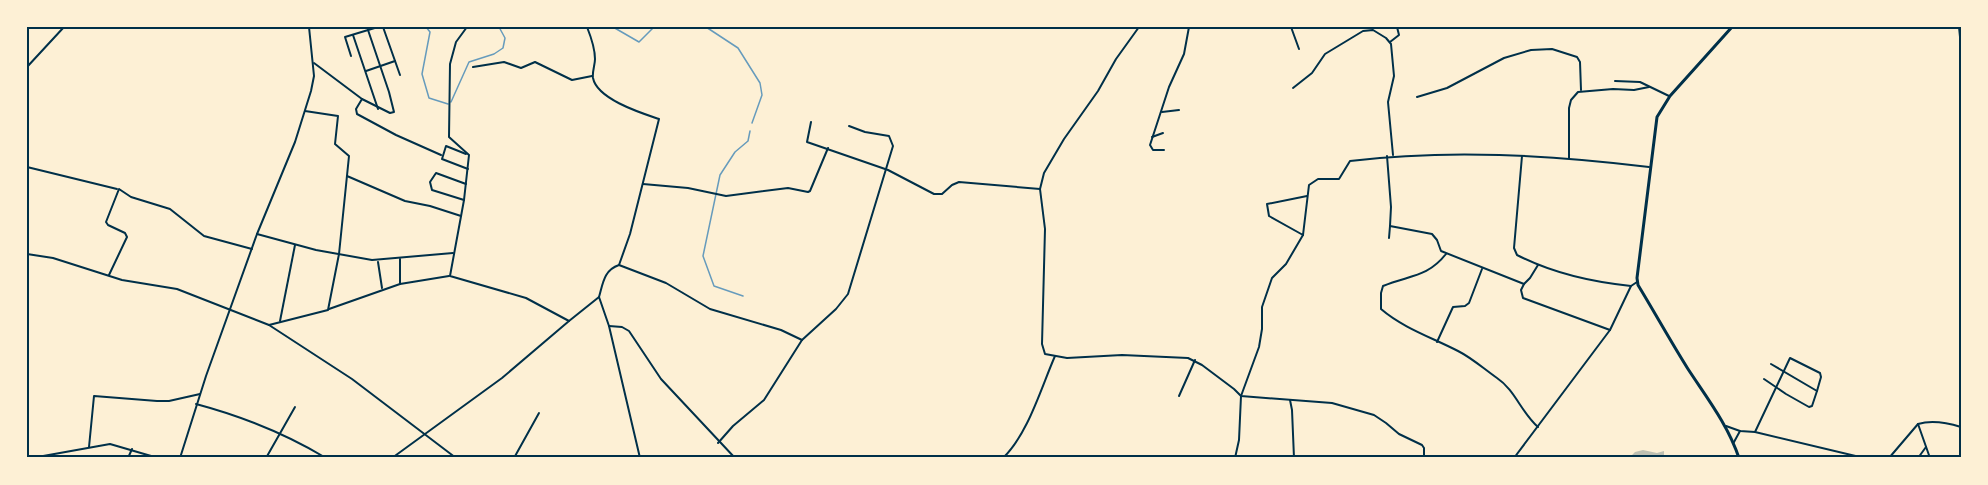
<svg xmlns="http://www.w3.org/2000/svg" width="1988" height="485" viewBox="0 0 1988 485" font-family="Spectral,serif">
	<style>
		.lines { fill: none; stroke-linecap: round; stroke-linejoin: round }
		.stream { stroke: #669bbc; stroke-width: 1.5 }
		.building { fill: #bec0b2 }
		.minor { stroke: #003049; stroke-width: 2 }
		.tertiary { stroke: #003049; stroke-width: 2 }
		.secondary { stroke: #003049; stroke-width: 3 }
		.neatline { fill: none; stroke: #003049; stroke-width: 2 }
	</style>
	<rect width="100%" height="100%" fill="#fdf0d5"/>
	<g class="lines">
		<g class="stream">
			<polyline points="426,27 430,32 422,74 429,98 448,104"/>
			<polyline points="613,27 639,42 654,27"/>
			<polyline points="706,27 738,48 760,83 762,95 752,123"/>
			<polyline points="451,102 469,62 494,54 503,48 505,38 499,27"/>
			<polyline points="743,296 714,286 703,256 720,175 735,152 748,141 750,131"/>
		</g>
	</g>
	<polygon class="building" points="1643,450 1657,453 1664,451 1664,458 1629,458 1635,452"/>
	<g class="lines">
		<g class="minor">
			<polyline points="383,27 400,75"/>
			<path d="M587 27C591 37 595 48 595 59 595 65 592 72 593 78 597 99 641 113 659 119L630 234 619 265"/>
			<polyline points="1139,27 1116,59 1098,91 1064,139 1044,173 1040,189 1045,229 1042,344 1045,354 1067,358 1122,355 1188,358 1202,365 1234,389 1241,396 1239,440 1235,458"/>
			<polyline points="1291,27 1299,49"/>
			<polyline points="1959,27 1961,47"/>
			<polyline points="353,35 378,109"/>
			<polyline points="1390,42 1399,35 1397,27"/>
			<polyline points="351,56 345,37 378,27"/>
			<polyline points="314,63 362,99 356,109 357,114 396,135 441,155"/>
			<polyline points="27,67 64,27"/>
			<polyline points="473,67 504,62 521,68 535,62 572,80 592,76"/>
			<polyline points="366,71 395,61"/>
			<polyline points="1615,81 1640,82 1669,96"/>
			<polyline points="1293,88 1312,73 1325,54 1363,31 1373,30 1386,38 1391,44 1394,76 1388,102 1393,155"/>
			<polyline points="1417,97 1447,88 1504,58 1531,50 1552,49 1577,57 1580,62 1581,90"/>
			<polyline points="362,99 390,113 394,112 389,92 368,30"/>
			<polyline points="1162,112 1179,110"/>
			<polyline points="811,122 807,142 888,170 934,194 942,194 952,185 959,182 1040,189"/>
			<polyline points="1152,137 1163,133"/>
			<polyline points="1164,150 1153,150 1150,145 1169,87 1184,54 1189,27"/>
			<polyline points="466,154 446,146 442,159 468,169"/>
			<polyline points="1387,156 1391,207 1390,226 1432,234 1437,240 1441,251 1524,284 1521,290 1523,298 1610,330"/>
			<path d="M1522 156 1514 248 1517 255C1552 273 1591 282 1631 286"/>
			<polyline points="1569,158 1569,108 1571,100 1578,92 1613,89 1634,90 1649,87"/>
			<polyline points="27,167 117,189"/>
			<polyline points="347,176 405,201 430,206 461,216"/>
			<polyline points="643,184 688,188 726,196 788,188 808,192 810,191 828,148"/>
			<path d="M1307 196 1267 204 1269 216 1303 235 1309 185 1318 179H1339L1350 161C1449 149 1550 155 1649 167"/>
			<polyline points="464,200 432,190 430,182 436,173 466,184"/>
			<polyline points="257,234 316,250 372,260 453,253"/>
			<polyline points="1303,235 1286,264 1272,278 1262,307 1262,329 1259,347 1241,396 1332,403 1374,415 1386,423 1399,434 1422,445 1424,448 1424,458"/>
			<polyline points="1389,238 1390,226"/>
			<polyline points="27,254 53,258 122,280 177,289 269,325 352,379 456,458"/>
			<path d="M1446 254C1427 278 1409 275 1383 286L1381 293V309C1403 328 1433 338 1458 351 1472 358 1484 369 1497 378 1515 390 1521 412 1538 427"/>
			<polyline points="400,259 400,284 449,276"/>
			<polyline points="378,262 382,288"/>
			<polyline points="109,275 127,237 125,233 108,225 106,222 119,189 131,197 170,209 204,236 252,249"/>
			<polyline points="1524,284 1530,278 1538,265"/>
			<path d="M599 297C603 283 604 270 619 265L666 283 710 309 781 330 802 340"/>
			<polyline points="329,309 400,284"/>
			<polyline points="280,321 295,245"/>
			<polyline points="569,321 599,297 609,326 640,458"/>
			<polyline points="269,325 328,310 339,254 349,156 335,144 338,116 305,111"/>
			<polyline points="609,326 622,327 629,331 661,379 735,458"/>
			<polyline points="1437,342 1453,307 1465,306 1469,303 1482,269"/>
			<polyline points="1764,379 1786,394 1809,407 1812,406 1817,391 1771,364"/>
			<polyline points="1179,396 1195,360"/>
			<polyline points="1290,400 1292,410 1294,458"/>
			<path d="M196 404C241 416 286 434 326 458"/>
			<polyline points="1918,424 1930,458"/>
			<polyline points="1726,426 1740,431 1755,432 1864,458"/>
			<polyline points="1755,432 1790,358 1820,373 1821,377 1817,391"/>
			<polyline points="1734,442 1740,431"/>
			<polyline points="718,443 733,426 764,400 802,340 836,309 848,294 893,146 889,136 865,132 849,126"/>
			<polyline points="89,447 94,396 157,401 169,401 200,394"/>
			<polyline points="128,458 132,449"/>
			<polyline points="180,458 206,376 257,234 295,142 311,91 314,76 309,27"/>
			<polyline points="266,458 295,407"/>
			<polyline points="392,458 502,378 569,321 526,298 450,276 464,200 469,155 449,137 450,64 456,42 467,27"/>
			<polyline points="514,458 539,413"/>
			<path d="M1003 458C1028 434 1041 388 1055 356"/>
			<polyline points="1514,458 1610,330 1631,286 1637,282"/>
			<path d="M1889 458 1918 424C1932 420 1948 423 1961 427"/>
			<polyline points="1918,458 1926,447"/>
		</g>
		<polyline class="tertiary" points="32,458 110,444 158,458"/>
		<path class="secondary" d="M1732 27 1670 96 1657 117 1637 278 1638 285C1655 313 1671 342 1688 369 1707 398 1728 425 1739 458"/>
	</g>
	<rect width="1988" height="485" fill="none" stroke="#fdf0d5" stroke-width="57"/>
	<rect x="28" y="28" width="1932" height="428" class="neatline"/>
</svg>
